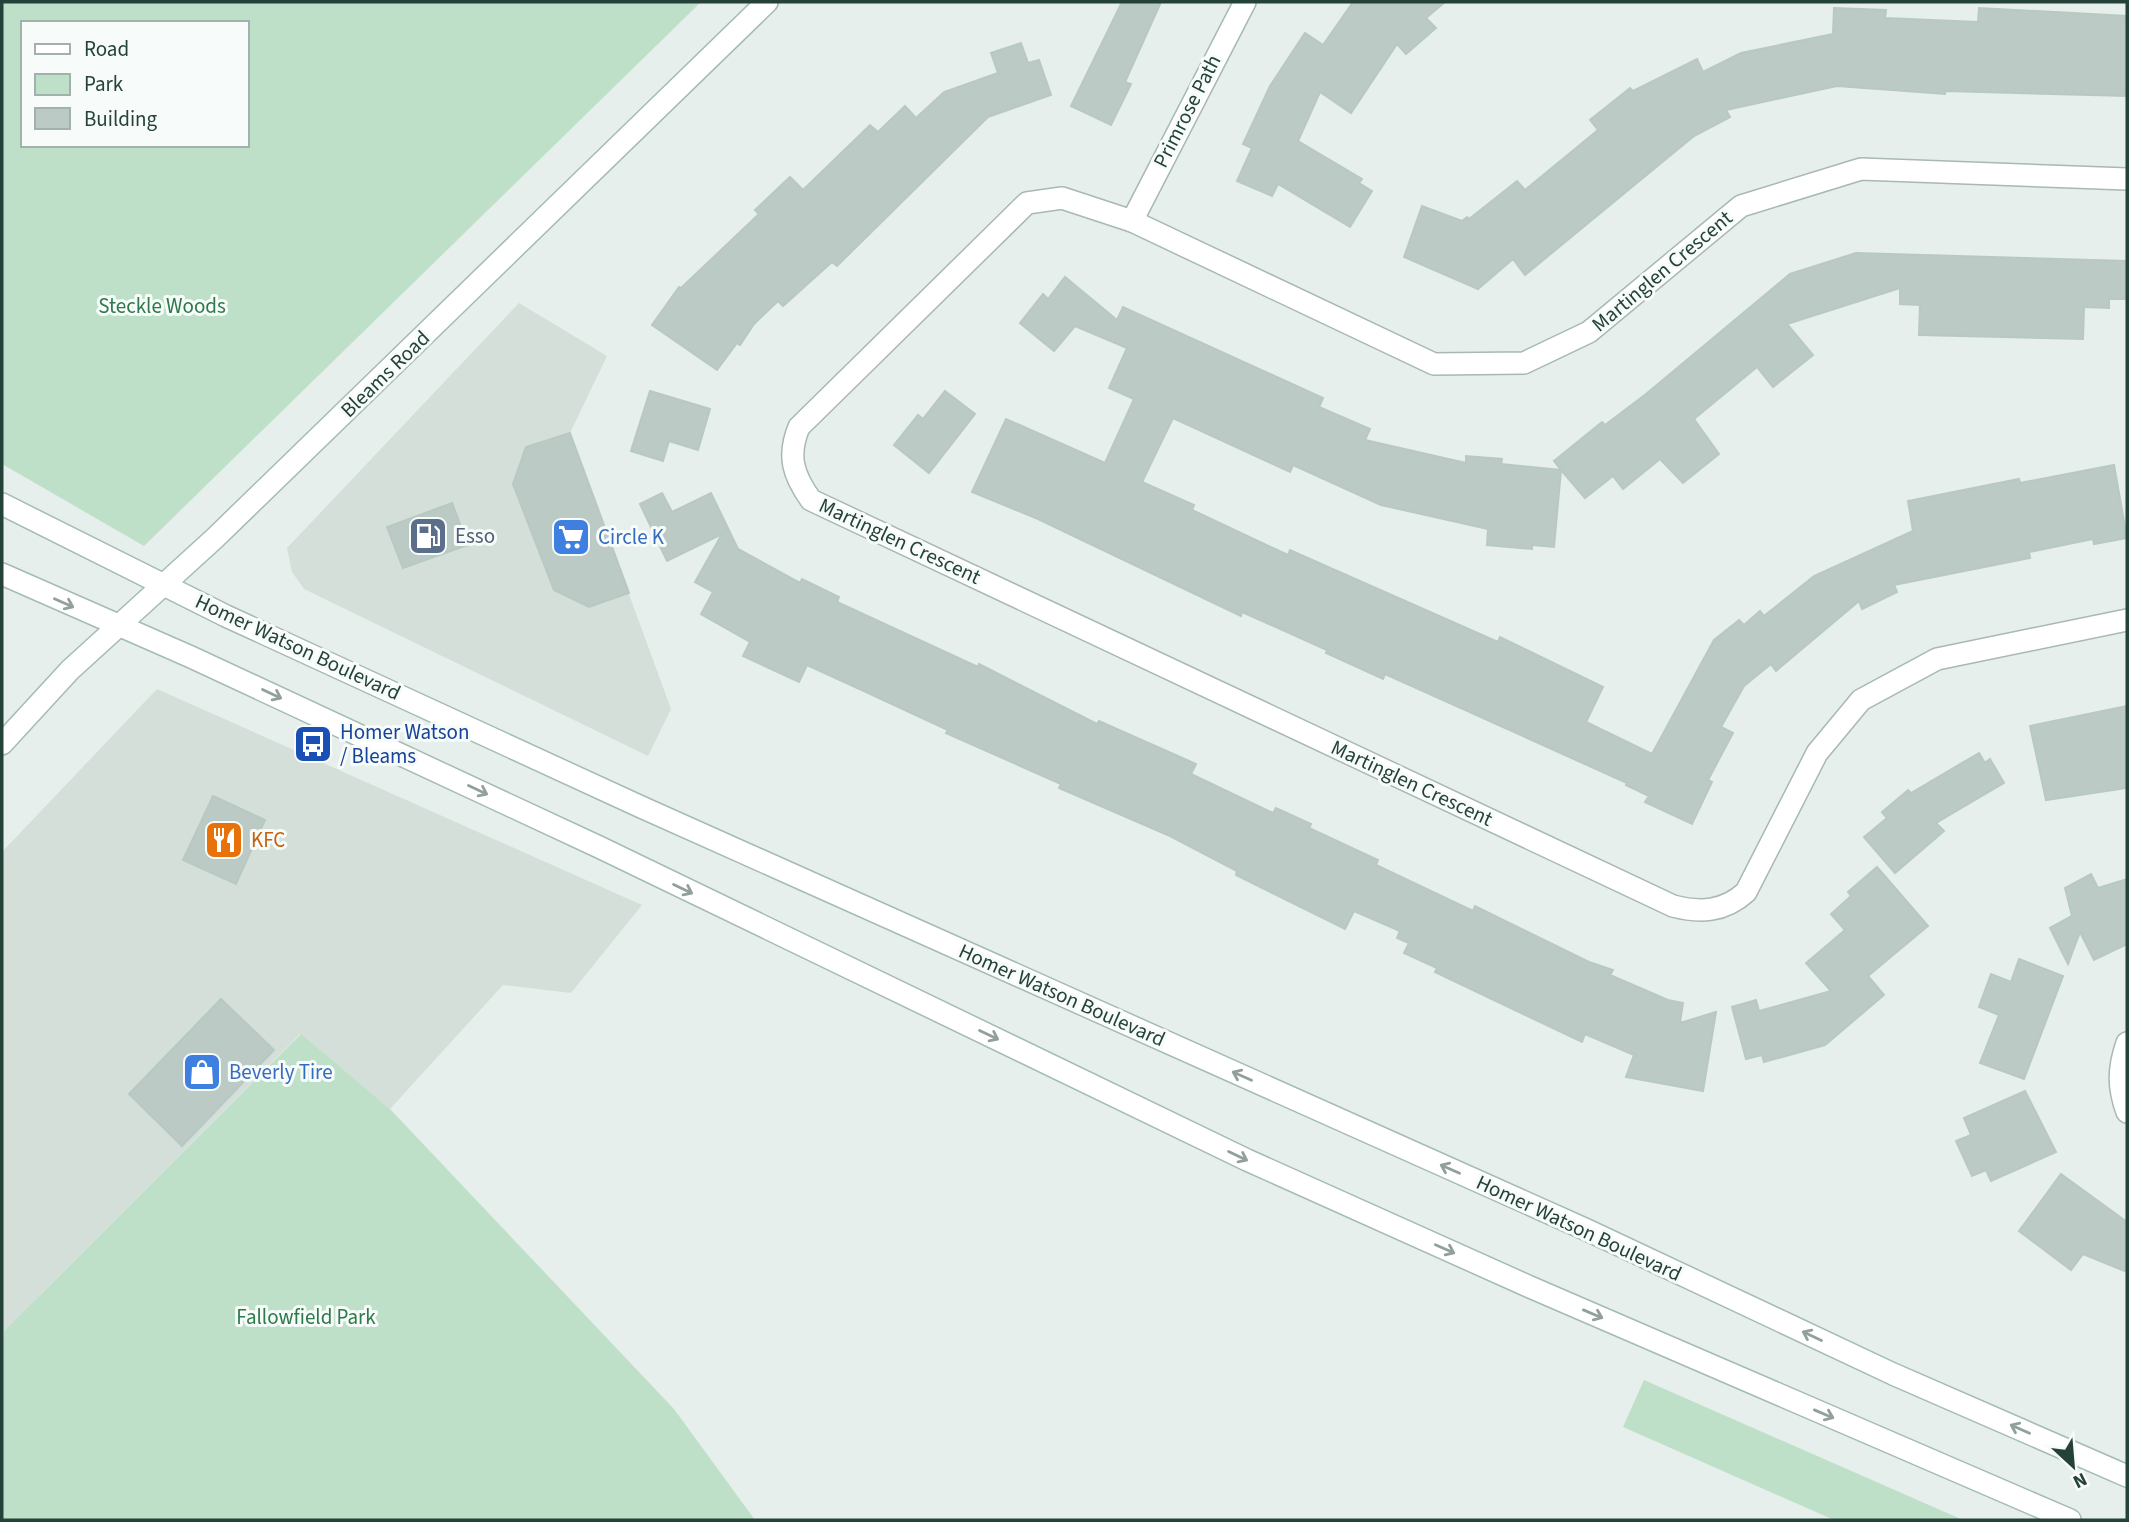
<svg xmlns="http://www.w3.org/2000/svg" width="2129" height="1522" viewBox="0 0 2129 1522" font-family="'Source Sans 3',sans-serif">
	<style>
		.built { fill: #d4dfda }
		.green { fill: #bfe0c8; fill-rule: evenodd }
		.building { fill: #bbcac4; stroke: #b8c9c2; stroke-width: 2 }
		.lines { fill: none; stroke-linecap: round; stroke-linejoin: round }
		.street-casing { stroke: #a8b8b2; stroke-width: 24 }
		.secondary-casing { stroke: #a4bbb3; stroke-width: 24 }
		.street { stroke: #fff; stroke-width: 21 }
		.secondary { stroke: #fff; stroke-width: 21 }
		.oneway { stroke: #92a09c }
		.labels { text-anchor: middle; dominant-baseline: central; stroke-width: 6; stroke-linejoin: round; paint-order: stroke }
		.street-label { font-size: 21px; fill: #24423a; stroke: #f7fbf9 }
		.park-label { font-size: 21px; fill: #2d7a4b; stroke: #f7fbf9 }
		.service-label { font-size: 21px; fill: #4e5e75; stroke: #f7fbf9; text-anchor: start }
		.shop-label { font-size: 21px; fill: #366cbe; stroke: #f7fbf9; text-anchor: start }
		.transit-label { font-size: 21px; fill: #164399; stroke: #f7fbf9; text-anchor: start }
		.food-label { font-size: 21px; fill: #c56008; stroke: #f7fbf9; text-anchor: start }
	</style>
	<rect width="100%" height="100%" fill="#e6efeb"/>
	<g class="built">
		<polygon points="519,303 607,356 570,433 671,709 648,756 304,589 292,572 287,548"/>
		<polygon points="157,689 642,905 571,993 503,985 390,1109 300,1034 2,1333 2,852"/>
	</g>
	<g class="green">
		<path d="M2 2H701L144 546 2 464ZM23 23H247V145H23Z"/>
		<polygon points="301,1034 390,1109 674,1409 755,1520 2,1520 2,1333"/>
		<polygon points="1644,1380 1963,1520 1834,1520 1623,1427"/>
	</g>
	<g class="building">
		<polygon points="1122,2 1161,2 1125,82 1131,84 1111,125 1071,106"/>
		<polygon points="1353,2 1445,2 1426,18 1436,28 1406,54 1397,44 1351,113 1320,92 1298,141 1362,179 1359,183 1372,191 1350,227 1278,184 1272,196 1237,181 1252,148 1243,144 1270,86 1305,33 1323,45"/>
		<polygon points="1834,8 1886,10 1885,18 1978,22 1979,8 2127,16 2127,96 1945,91 1945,94 1837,86 1726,110 1730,117 1694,136 1525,275 1513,259 1478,289 1404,257 1422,206 1462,221 1467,217 1469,219 1517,181 1525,190 1598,130 1590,120 1630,88 1633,91 1697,59 1703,72 1741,53 1833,34"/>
		<polygon points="1021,43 1028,63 1039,60 1051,95 988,117 837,266 832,262 783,306 778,301 754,324 740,345 737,343 717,370 652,325 679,287 681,288 759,214 755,210 790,177 803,190 870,125 878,132 905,106 916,118 944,92 998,73 991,53"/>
		<polygon points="1856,253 2127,261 2127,299 2109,299 2109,308 2084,307 2083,339 1919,335 1920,305 1900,304 1900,288 1787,324 1813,355 1773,387 1757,367 1694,419 1719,454 1683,483 1660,459 1623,489 1613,476 1585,498 1561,470 1554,547 1532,545 1532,549 1487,545 1488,529 1381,505 1293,465 1290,472 1173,418 1142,482 1194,505 1192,510 1288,555 1290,550 1498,642 1500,637 1603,687 1586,722 1652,754 1714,640 1739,620 1744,625 1760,611 1764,616 1814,576 1913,531 1908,501 2019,479 2020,483 2114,465 2127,538 2094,544 2093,539 2029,552 2030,558 1894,585 1897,592 1862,609 1859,601 1776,671 1771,664 1744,686 1721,727 1733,733 1708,780 1712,782 1692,824 1645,802 1649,796 1626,785 1627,783 1385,674 1383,679 1326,653 1327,650 1242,612 1241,616 1038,519 972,492 1006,419 1105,463 1134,399 1109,388 1127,348 1075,326 1054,351 1020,323 1043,294 1048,299 1065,277 1117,320 1123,307 1323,398 1319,407 1370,429 1365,440 1466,463 1466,456 1502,459 1501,464 1561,470 1554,461 1602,422 1605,425 1646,394 1790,274"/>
		<polygon points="650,391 710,409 698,450 669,441 663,461 631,451"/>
		<polygon points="945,391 975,414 929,473 894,445 918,415 923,419"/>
		<polygon points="570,433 629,593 589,607 554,590 513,484 526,447"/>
		<polygon points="662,493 672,512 711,493 738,549 800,583 802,579 839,597 837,602 978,667 979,664 1097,724 1099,721 1196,764 1191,774 1273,813 1276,808 1311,824 1309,828 1378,860 1376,865 1473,911 1475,906 1589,962 1613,970 1610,975 1668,1000 1683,1003 1680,1023 1716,1012 1703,1091 1626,1077 1634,1055 1585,1034 1582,1042 1435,972 1437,968 1404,953 1409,943 1397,938 1400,931 1354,911 1345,929 1236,875 1237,871 1170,836 1059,788 1061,784 946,733 948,730 866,692 807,665 799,682 743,656 750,642 701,614 713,592 695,582 722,534 667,561 640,504"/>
		<polygon points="452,503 468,545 403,568 387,527"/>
		<polygon points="2127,706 2127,788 2046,800 2030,726"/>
		<polygon points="1979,753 1985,763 1990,759 2004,783 1936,823 1944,831 1895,873 1864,837 1887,818 1882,812 1908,790 1911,793"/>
		<polygon points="213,796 265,820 236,884 183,860"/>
		<polygon points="1877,867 1928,926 1868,976 1884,995 1825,1045 1764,1062 1762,1055 1746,1059 1732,1007 1756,1000 1759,1011 1831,991 1806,963 1845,930 1831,914 1851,896 1848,892"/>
		<polygon points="2091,874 2098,888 2127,879 2127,944 2094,960 2080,932 2068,964 2050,928 2072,916 2065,888"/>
		<polygon points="2019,959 2063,976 2024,1079 1980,1063 1999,1015 1979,1007 1991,974 2011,982"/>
		<polygon points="221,999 274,1050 182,1146 129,1094"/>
		<polygon points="2025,1091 2056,1152 1991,1181 1986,1170 1972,1176 1956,1141 1971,1135 1964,1118"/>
		<polygon points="2061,1174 2127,1222 2127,1272 2083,1254 2071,1270 2019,1231"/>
	</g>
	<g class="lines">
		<defs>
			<g id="street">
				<path d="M2127 179 1861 169 1741 206 1589 332 1524 363 1434 364 1132 221 1062 198 1027 203 799 427C787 456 793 475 811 500L1673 906C1700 913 1724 912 1746 892L1817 753 1861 700 1937 659 2127 620"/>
				<polyline points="1132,221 1245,2"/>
				<path d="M2127 1043C2118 1069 2118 1087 2127 1112"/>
			</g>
			<g id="secondary">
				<polyline points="2,504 226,616 639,806 1587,1230 1893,1374 2127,1476"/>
				<polyline points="2,574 191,657 599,847 1247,1160 1530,1287 2070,1520"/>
				<polyline points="2,744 70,670 215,538 767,2"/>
			</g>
		</defs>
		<use href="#street" class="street-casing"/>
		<use href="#secondary" class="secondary-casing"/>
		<use href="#street" class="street"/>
		<use href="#secondary" class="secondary"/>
	</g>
	<defs><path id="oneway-shaft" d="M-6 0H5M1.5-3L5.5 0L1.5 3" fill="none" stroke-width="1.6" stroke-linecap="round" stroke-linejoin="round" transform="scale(1.75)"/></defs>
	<g class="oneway">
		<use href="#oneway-shaft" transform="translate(64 603) rotate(24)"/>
		<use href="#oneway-shaft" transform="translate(272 694) rotate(25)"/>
		<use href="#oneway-shaft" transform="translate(478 790) rotate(25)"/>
		<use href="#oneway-shaft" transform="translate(683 889) rotate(26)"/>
		<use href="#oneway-shaft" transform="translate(989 1035) rotate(26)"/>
		<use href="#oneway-shaft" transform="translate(1242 1076) rotate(-156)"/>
		<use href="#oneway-shaft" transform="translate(1238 1156) rotate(26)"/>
		<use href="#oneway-shaft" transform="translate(1450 1169) rotate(-156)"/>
		<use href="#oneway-shaft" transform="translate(1445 1249) rotate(24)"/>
		<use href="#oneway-shaft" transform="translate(1593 1314) rotate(23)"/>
		<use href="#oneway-shaft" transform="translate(1812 1336) rotate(-155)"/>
		<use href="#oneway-shaft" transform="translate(1824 1414) rotate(23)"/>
		<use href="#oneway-shaft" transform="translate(2020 1429) rotate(-156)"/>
	</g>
	<defs>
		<symbol id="fuel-square" viewBox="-11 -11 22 22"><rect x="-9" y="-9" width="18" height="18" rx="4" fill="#5c6f8a" stroke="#f7fbf9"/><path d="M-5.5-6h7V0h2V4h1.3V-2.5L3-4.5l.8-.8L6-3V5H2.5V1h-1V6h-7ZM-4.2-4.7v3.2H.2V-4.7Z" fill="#fff"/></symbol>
		<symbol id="supermarket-square" viewBox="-11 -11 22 22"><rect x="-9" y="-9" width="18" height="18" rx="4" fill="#3f7fe0" stroke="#f7fbf9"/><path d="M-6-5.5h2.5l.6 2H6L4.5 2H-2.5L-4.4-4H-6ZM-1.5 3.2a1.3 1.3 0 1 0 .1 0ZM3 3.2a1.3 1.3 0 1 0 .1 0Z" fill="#fff"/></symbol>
		<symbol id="bus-square" viewBox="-11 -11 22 22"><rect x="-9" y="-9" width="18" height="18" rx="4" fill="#1a4fb4" stroke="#f7fbf9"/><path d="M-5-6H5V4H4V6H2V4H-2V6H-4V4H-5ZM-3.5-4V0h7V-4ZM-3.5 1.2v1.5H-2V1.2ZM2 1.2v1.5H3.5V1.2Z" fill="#fff"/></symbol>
		<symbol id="restaurant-square" viewBox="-11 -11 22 22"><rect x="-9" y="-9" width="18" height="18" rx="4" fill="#e8710a" stroke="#f7fbf9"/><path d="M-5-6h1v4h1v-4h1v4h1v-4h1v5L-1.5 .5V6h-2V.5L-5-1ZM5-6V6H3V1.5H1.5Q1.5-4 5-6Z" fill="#fff"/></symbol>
		<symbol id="shop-square" viewBox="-11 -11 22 22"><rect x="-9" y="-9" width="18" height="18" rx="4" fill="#3f7fe0" stroke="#f7fbf9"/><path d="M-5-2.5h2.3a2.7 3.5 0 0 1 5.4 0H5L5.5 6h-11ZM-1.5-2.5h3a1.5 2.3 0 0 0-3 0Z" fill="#fff"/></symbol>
	</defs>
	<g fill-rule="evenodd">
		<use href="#fuel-square" x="406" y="514" width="44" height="44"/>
		<use href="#supermarket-square" x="549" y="515" width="44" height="44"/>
		<use href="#bus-square" x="291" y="722" width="44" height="44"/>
		<use href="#restaurant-square" x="202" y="818" width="44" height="44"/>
		<use href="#shop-square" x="180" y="1050" width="44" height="44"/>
	</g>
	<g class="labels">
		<g class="street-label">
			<text transform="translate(1187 111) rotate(-63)">Primrose Path</text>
			<text transform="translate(1662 271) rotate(-40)">Martinglen Crescent</text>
			<text transform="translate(385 374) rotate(-44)">Bleams Road</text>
			<text transform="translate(900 541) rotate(25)">Martinglen Crescent</text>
			<text transform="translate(298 647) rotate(25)">Homer Watson Boulevard</text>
			<text transform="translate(1412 783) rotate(25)">Martinglen Crescent</text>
			<text transform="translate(1062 995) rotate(24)">Homer Watson Boulevard</text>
			<text transform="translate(1579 1228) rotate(25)">Homer Watson Boulevard</text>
		</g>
		<g class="park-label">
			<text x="162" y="306">Steckle Woods</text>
			<text x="306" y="1317">Fallowfield Park</text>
		</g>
		<g class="service-label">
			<text x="455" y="536">Esso</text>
		</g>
		<g class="shop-label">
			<text x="598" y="537">Circle K</text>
			<text x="229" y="1072">Beverly Tire</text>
		</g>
		<g class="transit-label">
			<text x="340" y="732">Homer Watson<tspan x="340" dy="24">/ Bleams</tspan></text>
		</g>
		<g class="food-label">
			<text x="251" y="840">KFC</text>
		</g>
	</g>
	<rect width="2129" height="1522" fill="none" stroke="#24423a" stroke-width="7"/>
	<rect x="21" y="21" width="228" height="126" fill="#f7fbf9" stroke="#a3b1ad" stroke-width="2"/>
	<rect x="35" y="44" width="35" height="10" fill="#ffffff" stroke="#a3b1ad" stroke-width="2"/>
	<text x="84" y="56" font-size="21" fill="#24423a">Road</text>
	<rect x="35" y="74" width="35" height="21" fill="#bfe0c8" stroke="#a3b1ad" stroke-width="2"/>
	<text x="84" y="91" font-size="21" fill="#24423a">Park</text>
	<rect x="35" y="108" width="35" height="21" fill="#bbcac4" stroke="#a3b1ad" stroke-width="2"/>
	<text x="84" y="126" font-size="21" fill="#24423a">Building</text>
	<g transform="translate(2073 1466) rotate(154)" stroke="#f7fbf9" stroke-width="5" paint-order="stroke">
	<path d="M0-5L12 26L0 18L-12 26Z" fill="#24423a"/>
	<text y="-10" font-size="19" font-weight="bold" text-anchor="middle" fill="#24423a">N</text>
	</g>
</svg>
